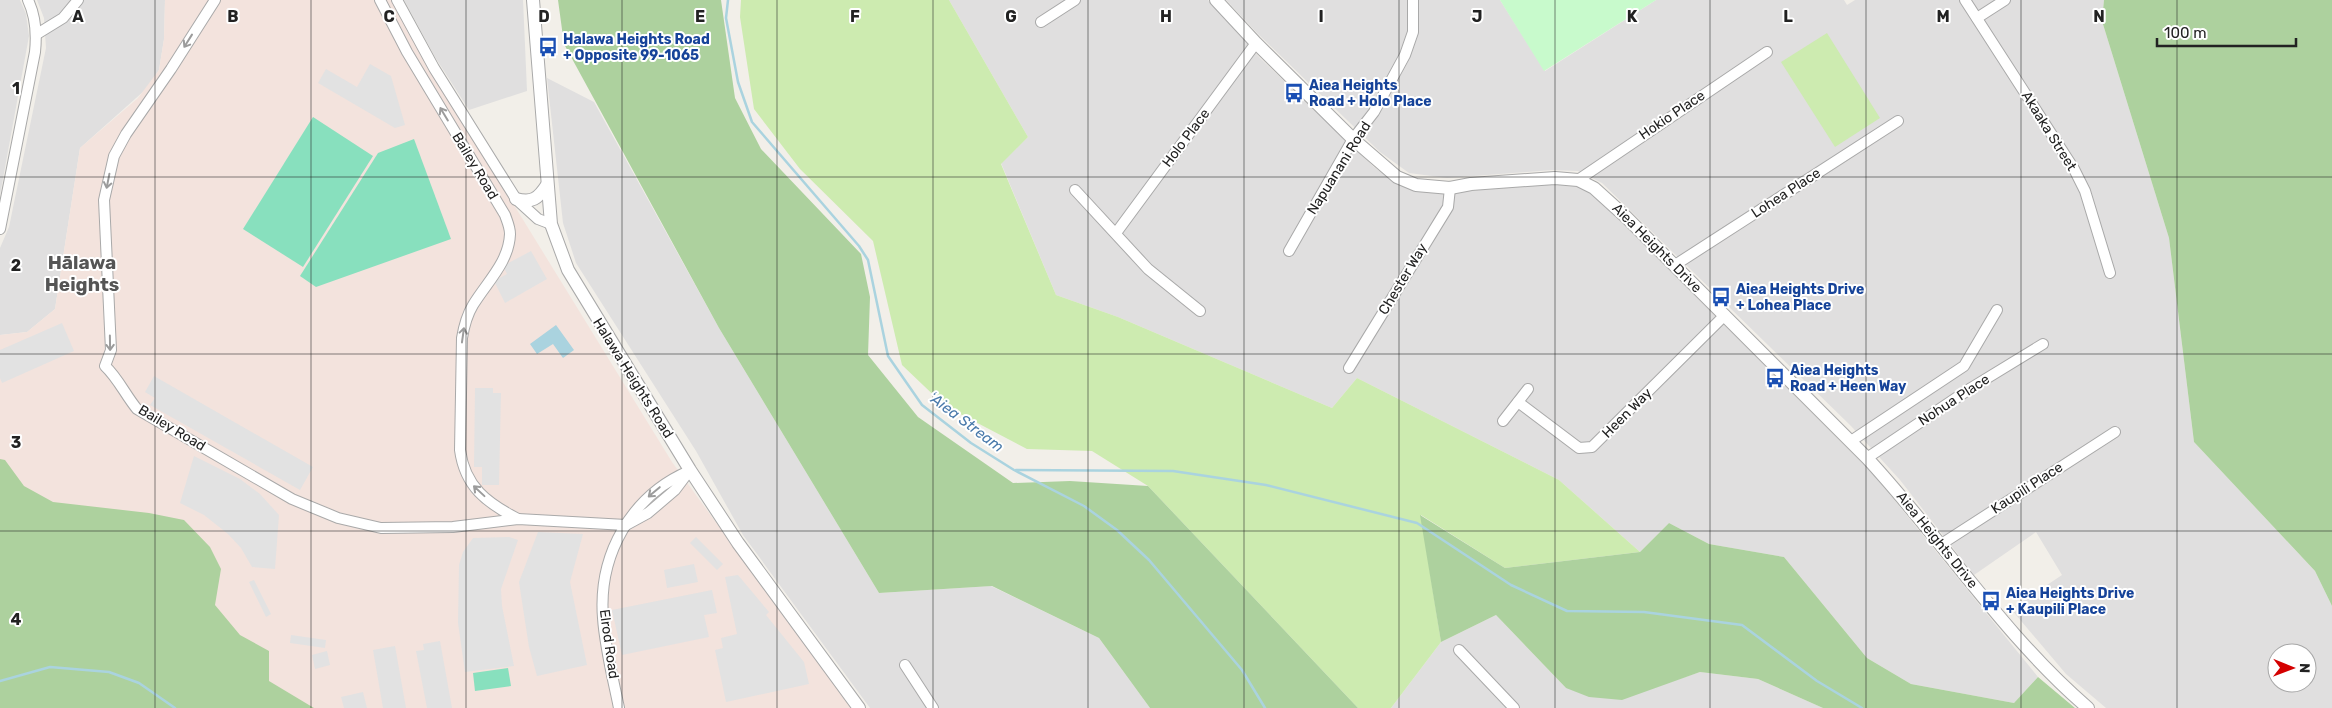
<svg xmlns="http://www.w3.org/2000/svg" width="2332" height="708" viewBox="0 0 2332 708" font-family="Rubik,sans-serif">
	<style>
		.residential { fill: #e0dfdf; fill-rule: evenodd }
		.military { fill: #f3e3dd }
		.grass { fill: #cdebb0 }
		.forest { fill: #add19e }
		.park { fill: #c8facc }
		.pitch { fill: #88e0be }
		.parking { fill: #e2e2e2 }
		.water { fill: #aad3df }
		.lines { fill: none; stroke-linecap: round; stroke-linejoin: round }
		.stream { stroke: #aad3df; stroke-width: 2.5 }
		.minor-casing { stroke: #a9a9a9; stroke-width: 12 }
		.tertiary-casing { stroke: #a9a9a9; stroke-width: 14 }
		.minor { stroke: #fff; stroke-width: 10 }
		.tertiary { stroke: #fff; stroke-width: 12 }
		.oneway { stroke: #9c9c9c }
		.grid { fill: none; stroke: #222; stroke-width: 1; stroke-opacity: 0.55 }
		.labels { text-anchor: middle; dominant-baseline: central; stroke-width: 4; stroke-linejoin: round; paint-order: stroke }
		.transit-label { font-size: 14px; font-weight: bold; fill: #164399; stroke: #fff; text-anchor: start }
		.street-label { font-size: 14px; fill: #222; stroke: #fff }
		.water-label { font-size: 15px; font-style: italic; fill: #4a7aab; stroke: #fff }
		.district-label { font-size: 19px; font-weight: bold; fill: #555; stroke: #fff }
		.grid-label { font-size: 16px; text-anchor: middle; font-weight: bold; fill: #222; stroke: #fff; stroke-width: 4; stroke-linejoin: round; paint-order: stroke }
	</style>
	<rect width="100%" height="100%" fill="#f2efe9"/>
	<g class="residential">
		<polygon points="0,0 20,0 26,14 29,36 0,195"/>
		<polygon points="37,0 165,0 164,39 159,70 145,90 80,148 55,309 27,332 0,335 0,248 9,227 46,48 44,18"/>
		<polygon points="404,0 523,0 527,91 469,110 435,57"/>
		<polygon points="949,0 1208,0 1260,58 1374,167 1395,183 1414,190 1444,193 1553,184 1576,185 1593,194 1874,475 2038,677 2014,703 1911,684 1867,658 1784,557 1709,544 1669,523 1640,552 1559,480 1357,378 1332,408 1118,317 1056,295 1001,163 1028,137"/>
		<path d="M1226 0H1500L1545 71 1656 0H1844L1847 5 1855 0H2104L2102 21 2169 238 2194 442 2315 571 2332 606V708H2106L2066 674 2011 609 2062 575 2036 532 1974 575 1900 480 1851 426 1602 183 1578 171 1552 170 1447 178 1409 173 1380 152 1258 34ZM2277 653H2307V683H2277Z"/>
		<polygon points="547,78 594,102 719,328 879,593 991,586 1099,638 1150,708 870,708 743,535 696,451 576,263 563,223"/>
		<polygon points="1496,615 1566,688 1670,682 1700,672 1758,679 1823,708 1391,708 1441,642"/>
	</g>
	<polygon class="military" points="165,0 394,0 431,70 672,462 851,708 86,708 0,509 0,335 27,332 55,309 80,148 138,98 159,70 164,39"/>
	<g class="grass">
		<polygon points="741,0 949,0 1028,137 1001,164 1056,295 1118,317 1332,408 1357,378 1559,480 1640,552 1505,568 1421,515 1441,642 1391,708 1358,708 1148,486 1092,451 1027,449 945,406 902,365 873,241 800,169 754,109 740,17"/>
		<polygon points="1827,33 1880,118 1835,147 1781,62"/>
	</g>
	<g class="forest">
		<polygon points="558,0 721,0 735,98 761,149 861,254 870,297 868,355 918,417 1013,483 1070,481 1148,486 1358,708 1150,708 1099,638 992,586 879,593 719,328 564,44"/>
		<polygon points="2104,0 2332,0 2332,606 2315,571 2194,442 2169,238 2102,21"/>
		<polygon points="0,459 5,460 24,486 53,502 149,513 184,520 210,547 221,569 215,605 240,635 269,651 269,681 314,708 0,708"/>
		<polygon points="1420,515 1505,568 1640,552 1669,523 1709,544 1784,557 1867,658 1911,684 2014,703 2038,677 2075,708 1823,708 1758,679 1700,672 1622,700 1589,697 1566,688 1496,615 1441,642"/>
	</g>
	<polygon class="park" points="1500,0 1656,0 1544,71"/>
	<g class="pitch">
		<polygon points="313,117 373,156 303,267 243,229"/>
		<polygon points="414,139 451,239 316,287 300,276 378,153"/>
		<polygon points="508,668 511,686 475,691 473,673"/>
	</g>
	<g class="parking">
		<polygon points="370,64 391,76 405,125 395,128 318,83 326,69 357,87"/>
		<polygon points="531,251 547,279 505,303 494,281 507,274 503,266"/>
		<polygon points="62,323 74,351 2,383 0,378 0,350"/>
		<polygon points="154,376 313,467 300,490 150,405 155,398 145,392"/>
		<polygon points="475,388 493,388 493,393 501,393 499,485 482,485 482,467 474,467"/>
		<polygon points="194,456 240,479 260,494 279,515 275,569 252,567 241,548 228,534 204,515 180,503"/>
		<polygon points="538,532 583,534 570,582 587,665 537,676 529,647 519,582"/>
		<polygon points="509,537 518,540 501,589 502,606 514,666 465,672 458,623 459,565 463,552 473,538"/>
		<polygon points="696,537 723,564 717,570 690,543"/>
		<polygon points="694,564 698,582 667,588 664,570"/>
		<polygon points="738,575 769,612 766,615 804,662 809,684 726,702 715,650 723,648 721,638 737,634 725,577"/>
		<polygon points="254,580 271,614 266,617 249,582"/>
		<polygon points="712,590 717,613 704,615 709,637 622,655 612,610"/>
		<polygon points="291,635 326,640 325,648 290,643"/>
		<polygon points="440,641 452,708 427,708 416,651 424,650 423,644"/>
		<polygon points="395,646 406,708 383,708 373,650"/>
		<polygon points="327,651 330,665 315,669 312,655"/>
		<polygon points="363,692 367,708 344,708 341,697"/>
	</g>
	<polygon class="water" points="556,325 574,350 563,358 553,344 537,354 530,344"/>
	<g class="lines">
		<g class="stream">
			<polyline points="728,0 726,18 738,82 752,122 859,246 868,260 888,356 922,405 971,443 1014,470 1084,506 1117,530 1149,560 1242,670 1265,708"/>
			<polyline points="1016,470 1173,471 1266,485 1417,523 1511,585 1567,611 1644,612 1742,625 1817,681 1862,708"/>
			<polyline points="0,681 50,667 109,672 139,683 175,708"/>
		</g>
		<defs>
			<g id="minor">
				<path d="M215 0 171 69 126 134 114 156 104 200 111 350 105 366C118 378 126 396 137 409L292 499 338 518 381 528 453 527 518 519 626 525 648 513 675 490 690 470"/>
				<path d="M380 0 407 52 505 215C507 221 510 227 510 234 509 262 487 282 473 305 467 315 464 326 462 338L460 450C465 487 487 503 518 519"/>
				<polyline points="397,0 434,68 516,199 538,219 551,224"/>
				<polyline points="1965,0 2074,169 2085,191 2110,273"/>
				<polyline points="1977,18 2005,0"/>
				<polyline points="1041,22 1075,0"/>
				<polyline points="37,34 63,18 78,0"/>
				<polyline points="1578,180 1767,52"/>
				<polyline points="1075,190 1148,269 1200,311"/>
				<path d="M0 229 35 52C37 33 36 17 28 0"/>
				<polyline points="1116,233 1256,43"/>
				<polyline points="1289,251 1353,139 1374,112 1405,55 1413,32 1413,0"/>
				<polyline points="1675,265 1898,121"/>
				<polyline points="1349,368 1448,207 1450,188"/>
				<polyline points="1518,402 1579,448 1592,447 1725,315"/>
				<polyline points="1503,421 1528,389"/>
				<polyline points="1851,441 1964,366 1997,310"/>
				<polyline points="1867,458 1971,388 2043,344"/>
				<polyline points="1940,545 2115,432"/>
				<polyline points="1459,650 1514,708"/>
				<polyline points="905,665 933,708"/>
				<path d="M619 708C613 678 605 648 603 618 598 555 631 496 689 471"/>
			</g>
			<g id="tertiary">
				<polyline points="533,0 551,224 568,270 690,470 738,543 859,708"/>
				<path d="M1216 0 1256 43 1353 139 1397 177 1416 185 1450 188 1471 184 1555 178 1578 180 1594 188 1626 217 1867 458C1943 540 2003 635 2088 708"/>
				<path d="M516 199C532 203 538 199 547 185"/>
			</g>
		</defs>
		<use href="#minor" class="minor-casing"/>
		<use href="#tertiary" class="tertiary-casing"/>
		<use href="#minor" class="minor"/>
		<use href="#tertiary" class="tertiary"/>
	</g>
	<defs><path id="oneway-shaft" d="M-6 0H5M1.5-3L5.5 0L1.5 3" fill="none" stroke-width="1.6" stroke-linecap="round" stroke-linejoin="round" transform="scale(1.25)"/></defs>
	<g class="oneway">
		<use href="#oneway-shaft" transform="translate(188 41) rotate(122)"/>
		<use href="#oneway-shaft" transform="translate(444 114) rotate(-121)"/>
		<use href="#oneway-shaft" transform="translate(108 181) rotate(101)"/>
		<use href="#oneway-shaft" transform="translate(463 335) rotate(-82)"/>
		<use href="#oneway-shaft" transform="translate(110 343) rotate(89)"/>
		<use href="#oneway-shaft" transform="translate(479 491) rotate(-137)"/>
		<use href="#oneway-shaft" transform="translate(654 492) rotate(140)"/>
	</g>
	<path class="grid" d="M155 0V708M311 0V708M466 0V708M622 0V708M777 0V708M933 0V708M1088 0V708M1244 0V708M1399 0V708M1555 0V708M1710 0V708M1866 0V708M2021 0V708M2177 0V708M0 177H2332M0 354H2332M0 531H2332"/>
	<defs>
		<symbol id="bus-bare" viewBox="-9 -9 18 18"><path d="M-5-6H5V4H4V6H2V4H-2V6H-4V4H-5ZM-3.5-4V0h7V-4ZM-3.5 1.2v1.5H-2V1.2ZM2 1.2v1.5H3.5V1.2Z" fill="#1a4fb4" stroke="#fff" stroke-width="2.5" paint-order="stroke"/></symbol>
	</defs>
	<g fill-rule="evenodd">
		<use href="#bus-bare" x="534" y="33" width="28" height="28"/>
		<use href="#bus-bare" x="1280" y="79" width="28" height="28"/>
		<use href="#bus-bare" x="1707" y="283" width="28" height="28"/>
		<use href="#bus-bare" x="1761" y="364" width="28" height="28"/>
		<use href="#bus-bare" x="1977" y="587" width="28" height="28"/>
	</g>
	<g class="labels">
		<g class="transit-label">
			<text x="563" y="39">Halawa Heights Road<tspan x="563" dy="16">+ Opposite 99-1065</tspan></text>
			<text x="1309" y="85">Aiea Heights<tspan x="1309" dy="16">Road + Holo Place</tspan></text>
			<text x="1736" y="289">Aiea Heights Drive<tspan x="1736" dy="16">+ Lohea Place</tspan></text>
			<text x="1790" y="370">Aiea Heights<tspan x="1790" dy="16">Road + Heen Way</tspan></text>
			<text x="2006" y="593">Aiea Heights Drive<tspan x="2006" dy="16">+ Kaupili Place</tspan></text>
		</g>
		<g class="street-label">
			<text transform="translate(1672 115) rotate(-34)">Hokio Place</text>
			<text transform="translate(2049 131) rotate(58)">Akaaka Street</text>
			<text transform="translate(1186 138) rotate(-53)">Holo Place</text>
			<text transform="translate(475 166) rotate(59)">Bailey Road</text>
			<text transform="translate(1339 168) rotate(-58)">Napuanani Road</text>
			<text transform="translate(1786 193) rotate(-33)">Lohea Place</text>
			<text transform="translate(1657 248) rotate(45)">Aiea Heights Drive</text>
			<text transform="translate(1403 279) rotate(-59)">Chester Way</text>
			<text transform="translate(633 378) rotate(58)">Halawa Heights Road</text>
			<text transform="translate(1954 400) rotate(-33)">Nohua Place</text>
			<text transform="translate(1627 413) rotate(-45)">Heen Way</text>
			<text transform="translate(172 428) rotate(31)">Bailey Road</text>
			<text transform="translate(2027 488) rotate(-33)">Kaupili Place</text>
			<text transform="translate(1937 540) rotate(51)">Aiea Heights Drive</text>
			<text transform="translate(609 644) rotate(82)">Elrod Road</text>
		</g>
		<g class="water-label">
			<text transform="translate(966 422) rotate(37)">ʻAiea Stream</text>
		</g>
		<g class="district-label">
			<text x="82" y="262">Hālawa<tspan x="82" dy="22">Heights</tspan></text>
		</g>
	</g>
	<g class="grid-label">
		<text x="78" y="22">A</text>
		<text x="233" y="22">B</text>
		<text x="389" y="22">C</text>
		<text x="544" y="22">D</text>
		<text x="700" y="22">E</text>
		<text x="855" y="22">F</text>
		<text x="1011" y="22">G</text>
		<text x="1166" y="22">H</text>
		<text x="1321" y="22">I</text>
		<text x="1477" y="22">J</text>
		<text x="1632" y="22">K</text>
		<text x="1788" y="22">L</text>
		<text x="1943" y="22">M</text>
		<text x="2099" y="22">N</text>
		<text x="16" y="94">1</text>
		<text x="16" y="271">2</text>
		<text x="16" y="448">3</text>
		<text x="16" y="625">4</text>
	</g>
	<g transform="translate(2292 668) rotate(91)"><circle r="24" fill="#ffffff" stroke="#a7a7a7"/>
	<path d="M0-4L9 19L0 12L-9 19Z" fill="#d40000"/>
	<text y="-8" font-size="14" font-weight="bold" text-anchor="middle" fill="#222222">N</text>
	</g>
	<path d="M2157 38v8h139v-8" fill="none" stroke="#222222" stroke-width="2.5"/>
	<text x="2164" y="38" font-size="15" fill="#222222" stroke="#ffffff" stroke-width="4" paint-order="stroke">100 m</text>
</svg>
